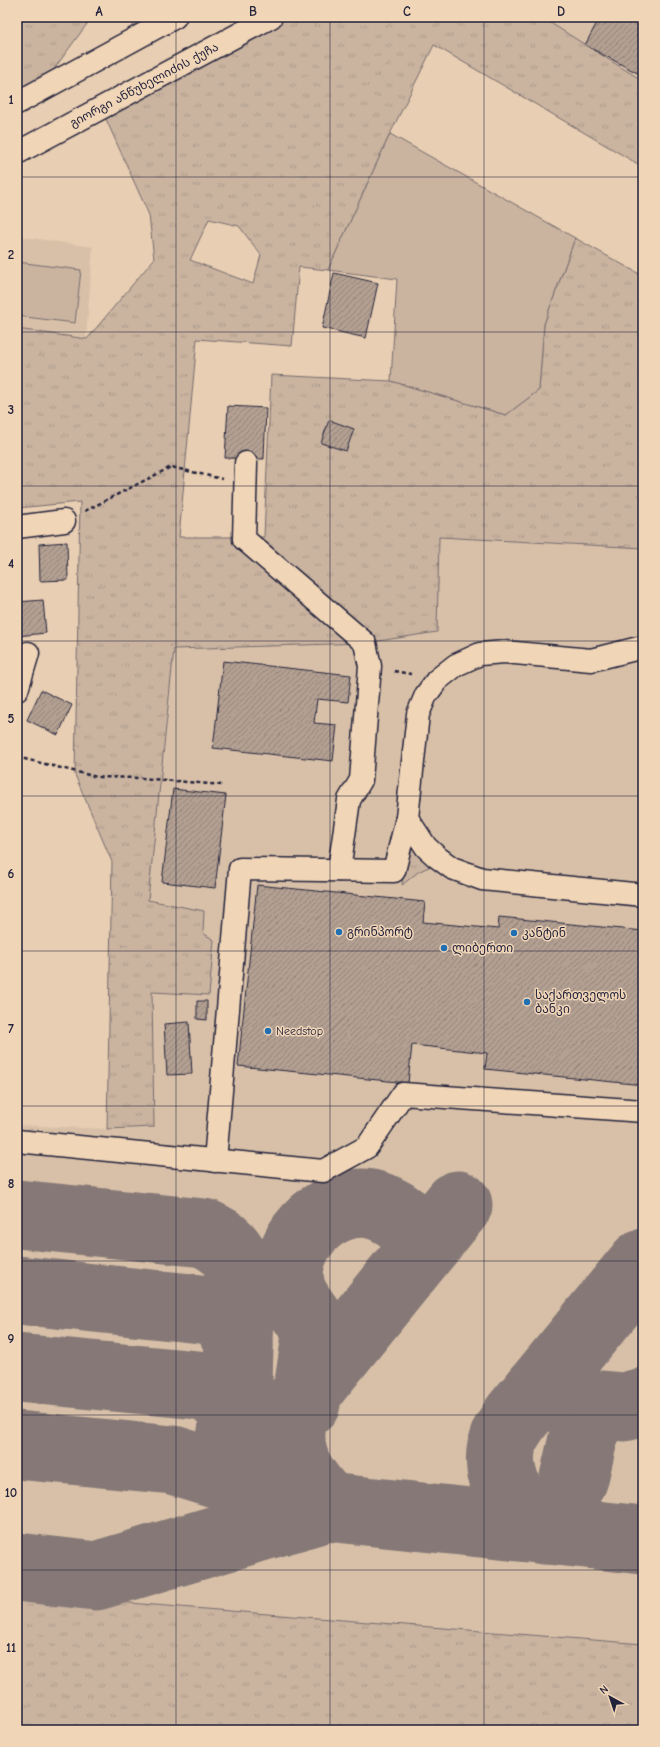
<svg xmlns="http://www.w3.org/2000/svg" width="660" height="1747" viewBox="0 0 660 1747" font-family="'Comic Neue','Noto Sans Georgian',sans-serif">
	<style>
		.built { fill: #d8c0a8 }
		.grass { fill: url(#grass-tufts); stroke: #766b6e; fill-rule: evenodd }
		.garden { fill: #cab4a0; stroke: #766b6e }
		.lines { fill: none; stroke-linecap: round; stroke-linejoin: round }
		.taxiway { stroke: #857876; stroke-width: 69 }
		.building { fill: url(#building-hatch); stroke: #22223b }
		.minor-casing { stroke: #22223b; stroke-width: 25 }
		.major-casing { stroke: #22223b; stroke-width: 25 }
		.path { stroke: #22223b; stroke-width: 2.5; stroke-dasharray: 4 3; stroke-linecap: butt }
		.minor { stroke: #f0d5b7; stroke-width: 22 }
		.major { stroke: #f0d5b7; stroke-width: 22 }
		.grid { fill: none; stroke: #22223b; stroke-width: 1; stroke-opacity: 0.55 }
		.poi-dot { fill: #1f6fb2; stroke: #f0d5b7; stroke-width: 1.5 }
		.labels { text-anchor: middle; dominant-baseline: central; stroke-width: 3; stroke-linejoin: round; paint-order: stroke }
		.street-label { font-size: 12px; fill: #22223b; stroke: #f0d5b7 }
		.poi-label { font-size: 12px; fill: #22223b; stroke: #f0d5b7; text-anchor: start }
		.neatline { fill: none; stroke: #22223b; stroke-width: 1.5 }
		.grid-label { font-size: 13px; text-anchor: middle; font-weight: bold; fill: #22223b }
	</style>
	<defs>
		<pattern id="grass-tufts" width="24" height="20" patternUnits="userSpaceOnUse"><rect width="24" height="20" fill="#cab4a0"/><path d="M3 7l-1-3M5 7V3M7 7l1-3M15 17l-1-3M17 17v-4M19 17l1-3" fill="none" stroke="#ad9a8b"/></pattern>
		<pattern id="building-hatch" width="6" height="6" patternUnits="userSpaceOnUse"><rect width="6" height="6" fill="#b3a092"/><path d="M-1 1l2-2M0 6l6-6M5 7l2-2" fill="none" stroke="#918278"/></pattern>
	</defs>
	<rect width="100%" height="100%" fill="#e8ceb2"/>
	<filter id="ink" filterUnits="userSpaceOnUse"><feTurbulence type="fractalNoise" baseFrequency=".025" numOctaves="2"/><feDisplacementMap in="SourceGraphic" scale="8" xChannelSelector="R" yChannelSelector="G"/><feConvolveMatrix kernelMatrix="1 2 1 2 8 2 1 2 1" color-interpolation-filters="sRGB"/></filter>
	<g filter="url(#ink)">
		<g class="built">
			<polygon points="541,17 643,17 643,81"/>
			<polygon points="17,236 93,247 86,339 17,329"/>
			<polygon points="439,537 643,548 643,1730 17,1730 17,1125 107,1129 154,1127 152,992 209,995 203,934 148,900 174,649 365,643 438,561"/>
		</g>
		<g class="grass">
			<polygon points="17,17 92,17 38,91 17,94"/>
			<path d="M271 17H541L643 81V167L434 45 390 134 328 270 299 267 292 346 197 339 179 537H264L271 375 391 381 506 415 539 390 544 324 575 238 643 276V548L439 537 437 632 365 643 174 649 148 900 204 911 203 933 214 940 209 995 152 992 154 1127 107 1129 112 862 75 775 80 502 17 508V329L87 339 154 259 149 215 101 108ZM209 219 239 226 261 255 253 284 190 260Z"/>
			<polygon points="408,832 433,865 418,872 402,885"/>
			<polygon points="17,1594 643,1644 643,1730 17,1730"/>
		</g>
		<g class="garden">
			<polygon points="390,134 575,238 544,324 539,390 506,415 391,381 397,279 328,270"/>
			<polygon points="17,262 81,270 75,323 17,316"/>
		</g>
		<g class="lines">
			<g class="taxiway">
				<path d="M17 1214 204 1233C225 1242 232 1250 241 1271L238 1384 229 1455 238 1470 252 1484"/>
				<path d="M17 1290 210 1310C229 1320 231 1326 239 1346"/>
				<polyline points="17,1368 198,1385 215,1390 234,1411"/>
				<path d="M306 1403 317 1330C310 1319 296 1303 292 1291 277 1247 326 1196 371 1204 395 1209 412 1226 427 1243"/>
				<polyline points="17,1445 173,1460 327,1507 643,1540"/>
				<polyline points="574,1478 591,1404 624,1407 643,1402"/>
				<path d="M545 1530C517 1508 494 1483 502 1444 504 1434 511 1425 517 1416L643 1263"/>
				<path d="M17 1567 96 1576 327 1507C307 1485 289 1464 291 1432 292 1424 292 1415 296 1408 299 1402 304 1396 308 1390L458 1205"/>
			</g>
		</g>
		<g class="building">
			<polygon points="600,17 643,17 643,76 585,45"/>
			<polygon points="334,273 378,283 366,338 322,328"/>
			<polygon points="228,406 266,408 264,459 225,458"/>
			<polygon points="329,420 354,429 346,451 321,443"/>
			<polygon points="67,542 68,580 40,581 39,544"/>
			<polygon points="43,600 46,633 17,636 17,602"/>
			<polygon points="223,661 351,675 348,702 317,699 314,723 337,725 333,761 213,748"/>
			<polygon points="41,690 72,705 58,735 27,720"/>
			<polygon points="173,789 226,795 215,888 162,882"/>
			<polygon points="257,885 425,902 423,922 498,929 499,917 643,931 643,1085 485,1069 487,1053 412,1045 408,1083 238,1066"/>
			<polygon points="197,1001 207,1001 207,1020 197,1019"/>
			<polygon points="189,1022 192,1074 167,1075 164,1024"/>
		</g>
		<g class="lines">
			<defs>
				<g id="minor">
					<polyline points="246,463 244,539 365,643 370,666 361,780 349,800 339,870"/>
					<polyline points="17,527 64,521"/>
					<polyline points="643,647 591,660 504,652 480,654 456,665 437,680 426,695 418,714 407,818 426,847 437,857 452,868 482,879 643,895"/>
					<polyline points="17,690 28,653"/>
					<polyline points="17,1141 323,1171 367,1147 403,1094 643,1111"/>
					<polyline points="215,1161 240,869 394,871 407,818"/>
				</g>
				<g id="major">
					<polyline points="17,103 175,17"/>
					<polyline points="17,153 271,17"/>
				</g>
			</defs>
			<use href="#minor" class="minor-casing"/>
			<use href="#major" class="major-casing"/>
			<g class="path">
				<polyline points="85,511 171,467 222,479"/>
				<polyline points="394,671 411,674"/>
				<polyline points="17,757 97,777 141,778 222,785"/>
			</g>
			<use href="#minor" class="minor"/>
			<use href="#major" class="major"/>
		</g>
	</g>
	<path class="grid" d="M176 17V1730M330 17V1730M484 17V1730M17 177H643M17 332H643M17 486H643M17 641H643M17 796H643M17 951H643M17 1106H643M17 1261H643M17 1415H643M17 1570H643"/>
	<g class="poi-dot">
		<circle cx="339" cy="932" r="4"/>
		<circle cx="514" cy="933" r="4"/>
		<circle cx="444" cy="948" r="4"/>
		<circle cx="527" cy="1002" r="4"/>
		<circle cx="268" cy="1031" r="4"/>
	</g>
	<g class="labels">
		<g class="street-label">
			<text transform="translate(144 85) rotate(-28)">გიორგი ანწუხელიძის ქუჩა</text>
		</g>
		<g class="poi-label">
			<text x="347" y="932">გრინპორტ</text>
			<text x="522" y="933">კანტინ</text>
			<text x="452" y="948">ლიბერთი</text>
			<text x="535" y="995">საქართველოს<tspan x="535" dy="14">ბანკი</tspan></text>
			<text x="276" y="1031">Needstop</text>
		</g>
	</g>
	<rect width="660" height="1747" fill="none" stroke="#f0d5b7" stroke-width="44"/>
	<g transform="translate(610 1697) rotate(320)" stroke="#f0d5b7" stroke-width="3" paint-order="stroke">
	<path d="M0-3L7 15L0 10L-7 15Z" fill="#22223b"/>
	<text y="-6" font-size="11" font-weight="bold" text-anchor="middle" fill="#22223b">N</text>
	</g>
	<rect x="22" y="22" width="616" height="1703" class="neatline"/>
	<g class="grid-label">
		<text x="99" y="16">A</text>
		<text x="253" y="16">B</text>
		<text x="407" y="16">C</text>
		<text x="561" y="16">D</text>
		<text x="11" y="104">1</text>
		<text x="11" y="259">2</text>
		<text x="11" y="414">3</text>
		<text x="11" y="568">4</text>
		<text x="11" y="723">5</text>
		<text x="11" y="878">6</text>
		<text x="11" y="1033">7</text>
		<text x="11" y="1188">8</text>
		<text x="11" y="1343">9</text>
		<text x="11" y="1497">10</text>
		<text x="11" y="1652">11</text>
	</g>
</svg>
